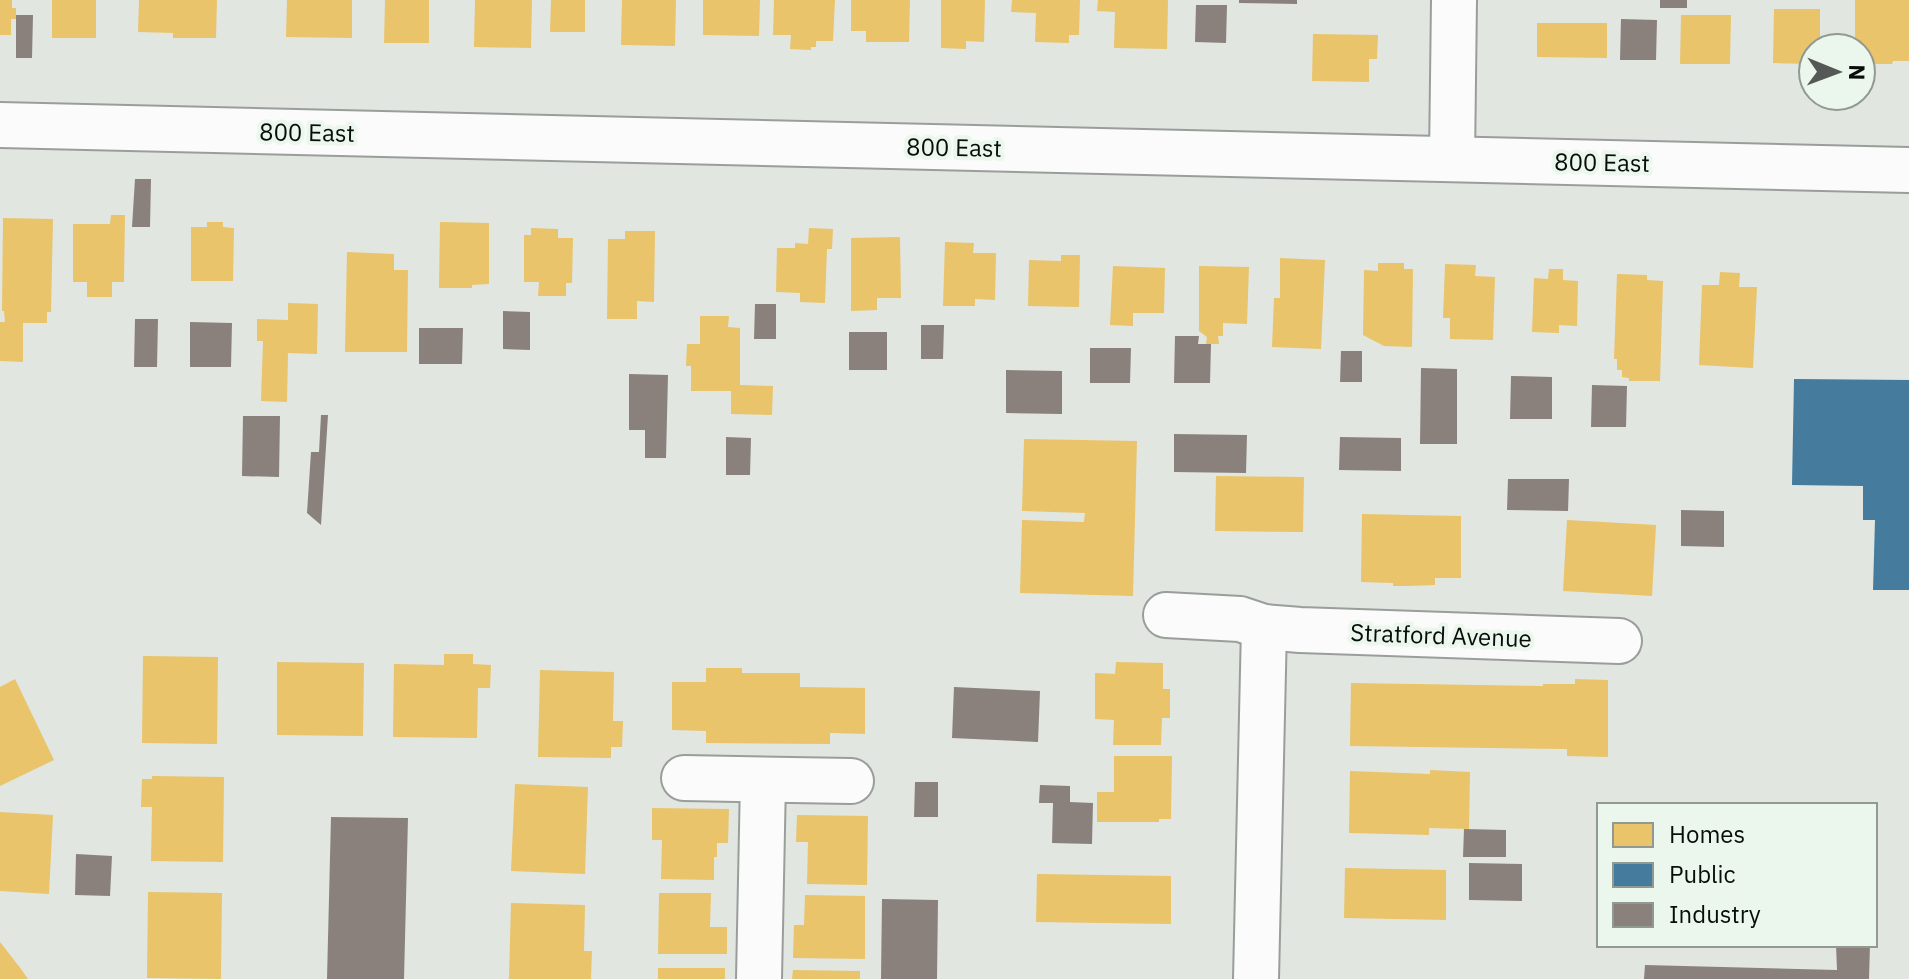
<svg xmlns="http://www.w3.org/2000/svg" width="1909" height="979" viewBox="0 0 1909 979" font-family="'IBM Plex Sans',sans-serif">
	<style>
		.homes { fill: #e9c46a }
		.public { fill: #457b9d }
		.industry { fill: #8a817c }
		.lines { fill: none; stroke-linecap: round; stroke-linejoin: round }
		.street-casing { stroke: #9a9e9b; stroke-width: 48 }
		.street { stroke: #fafbfa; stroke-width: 44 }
		.labels { text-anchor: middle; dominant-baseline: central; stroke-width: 8; stroke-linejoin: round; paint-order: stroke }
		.street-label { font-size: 24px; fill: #090d0a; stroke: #ebf7ed }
	</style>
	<rect width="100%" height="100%" fill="#e1e6e1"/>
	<g class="homes">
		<polygon points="0,0 12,0 12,8 16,8 16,19 11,19 11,35 0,35"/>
		<rect x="52" y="0" width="44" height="38"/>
		<polygon points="139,0 217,0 216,38 173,38 173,33 138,32"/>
		<polygon points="287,0 352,0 352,38 286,37"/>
		<polygon points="385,0 429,0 429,43 384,43"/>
		<polygon points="475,0 532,0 531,48 474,47"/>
		<polygon points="551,0 585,0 585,32 550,32"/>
		<polygon points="622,0 676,0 675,46 621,45"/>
		<polygon points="703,0 760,0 759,36 703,35"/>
		<polygon points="774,0 835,0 833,41 816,41 816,47 811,47 811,50 790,49 791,35 773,35"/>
		<polygon points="851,0 910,0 909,42 866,42 866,31 851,31"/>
		<polygon points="941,0 985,0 984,42 966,41 966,49 941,48"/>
		<polygon points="1012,0 1080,0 1079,35 1069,35 1069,43 1035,42 1036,13 1011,12"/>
		<polygon points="1098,0 1168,0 1167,49 1114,48 1115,12 1097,11"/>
		<polygon points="1855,0 1909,0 1909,61 1893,61 1892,64 1861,64 1861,48 1855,48"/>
		<polygon points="1774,9 1820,9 1820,48 1813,48 1813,64 1773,63"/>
		<polygon points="1681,15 1731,15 1730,64 1680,64"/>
		<polygon points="1537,23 1607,23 1607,58 1537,57"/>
		<polygon points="1313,34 1378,35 1377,59 1369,59 1369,82 1312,81"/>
		<polygon points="111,215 125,215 124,282 112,282 112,297 87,297 87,282 73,282 73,224 110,224"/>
		<polygon points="3,218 53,219 51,312 47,312 47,323 23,323 23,362 0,361 0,322 5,322 4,311 2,311"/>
		<polygon points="207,222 223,222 223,227 234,228 233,281 191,281 191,227 207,227"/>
		<polygon points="440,222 489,223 489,284 472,285 472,288 439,288"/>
		<polygon points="531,228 558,229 558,238 573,238 572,283 566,283 566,296 538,296 539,282 524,282 524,235 531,235"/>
		<polygon points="809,228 833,229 832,249 827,249 825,303 800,302 800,293 776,292 777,248 795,248 795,243 808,244"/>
		<polygon points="625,231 655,231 654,302 637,301 637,319 607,319 608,239 625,239"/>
		<polygon points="900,237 901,298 877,298 877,310 851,311 851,238"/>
		<polygon points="945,242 974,243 973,253 996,253 995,300 975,299 975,306 943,306"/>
		<polygon points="347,252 394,254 394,270 408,270 407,352 345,352"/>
		<polygon points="1061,255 1080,255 1079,307 1028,306 1029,260 1061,261"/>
		<polygon points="1280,258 1325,260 1321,349 1272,347 1274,298 1280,298"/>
		<polygon points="1378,263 1404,263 1404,269 1413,269 1412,347 1384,346 1363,335 1364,270 1378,271"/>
		<polygon points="1445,264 1476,265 1475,276 1495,277 1493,340 1450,339 1450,318 1443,318"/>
		<polygon points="1113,266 1165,268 1164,313 1133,313 1133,326 1110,325"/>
		<polygon points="1199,266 1249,267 1247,324 1223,323 1223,336 1218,336 1219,344 1206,344 1207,337 1199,331"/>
		<polygon points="1549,269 1563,269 1563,280 1578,281 1577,326 1559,325 1559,333 1532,332 1534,278 1548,279"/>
		<polygon points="1720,272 1740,273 1739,287 1757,287 1753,368 1699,365 1702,285 1719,285"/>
		<polygon points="1617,274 1647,275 1647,280 1663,281 1660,381 1629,381 1629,378 1622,377 1622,370 1617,370 1617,359 1614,359"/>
		<polygon points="288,303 318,304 317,354 288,353 287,402 261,401 263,341 257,341 257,319 288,320"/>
		<polygon points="700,316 729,316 728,327 740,328 740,385 773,386 772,415 731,414 731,391 691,391 691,366 686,366 687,344 700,344"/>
		<polygon points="1024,439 1137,441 1133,596 1020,593 1022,520 1084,522 1085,513 1022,511"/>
		<polygon points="1216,476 1304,477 1303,532 1215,531"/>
		<polygon points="1362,514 1461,516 1461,578 1435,578 1435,585 1407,586 1393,586 1393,583 1361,582"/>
		<polygon points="1567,520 1656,525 1652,596 1563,591"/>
		<polygon points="444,654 473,654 473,664 491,665 490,688 478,688 477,738 393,737 394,664 444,665"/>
		<polygon points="143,656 218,657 217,744 142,743"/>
		<polygon points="277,662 364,663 363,736 277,735"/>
		<polygon points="1116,662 1163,663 1163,689 1170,689 1170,718 1162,718 1161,745 1113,745 1114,720 1095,719 1095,673 1115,674"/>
		<polygon points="706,668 742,668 742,673 800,673 800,687 865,688 865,734 830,733 830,744 706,743 706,731 672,730 672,682 706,682"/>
		<polygon points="540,670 614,672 613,721 623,721 622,747 611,747 611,758 538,757"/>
		<polygon points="15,679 54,760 0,786 0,687"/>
		<polygon points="1575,679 1608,680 1608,757 1567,756 1567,749 1350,746 1351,683 1543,686 1543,684 1575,684"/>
		<polygon points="1114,756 1172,756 1171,819 1159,819 1159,822 1097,822 1097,792 1114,792"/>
		<polygon points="1430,770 1470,772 1469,829 1429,828 1429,835 1349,833 1350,771 1430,774"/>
		<polygon points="152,776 224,777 223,862 151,861 152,807 141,807 142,779 152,779"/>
		<polygon points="515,784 588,787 585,874 511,871"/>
		<polygon points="652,808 729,809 728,843 717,843 717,857 714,857 714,880 661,879 662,840 652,840"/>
		<polygon points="0,812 53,815 49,894 0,891"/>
		<polygon points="797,815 868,816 867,885 807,884 808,842 796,842"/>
		<polygon points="1345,868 1446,870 1446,920 1344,918"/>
		<polygon points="1037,874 1171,876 1171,924 1036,922"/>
		<polygon points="148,892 222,893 221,979 147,978"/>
		<polygon points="659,893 711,893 710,927 727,927 727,954 658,954"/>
		<polygon points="805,895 865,896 865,959 793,958 794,925 804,925"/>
		<polygon points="511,903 585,905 584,951 592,951 591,979 509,979"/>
		<polygon points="0,942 21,969 28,979 0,979"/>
		<rect x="658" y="968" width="67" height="11"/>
		<polygon points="793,970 860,971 860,979 792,979"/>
	</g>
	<polygon class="public" points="1794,379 1909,380 1909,590 1873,590 1875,520 1863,520 1863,486 1792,485"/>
	<g class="industry">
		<polygon points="1239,0 1297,0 1297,4 1239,3"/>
		<rect x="1660" y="0" width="27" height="8"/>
		<polygon points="1196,5 1227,5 1226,43 1195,42"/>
		<polygon points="16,15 33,15 32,58 16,58"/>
		<polygon points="1621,19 1657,20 1656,60 1620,60"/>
		<polygon points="135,179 151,179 150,227 132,227"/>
		<polygon points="755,304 776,304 776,339 754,339"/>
		<polygon points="503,311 530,312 530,350 503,349"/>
		<polygon points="135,319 158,319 157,367 134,367"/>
		<polygon points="190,322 232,323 231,367 190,367"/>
		<polygon points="921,325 944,325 943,359 921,359"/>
		<polygon points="419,328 463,328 462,364 419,364"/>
		<rect x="849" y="332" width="38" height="38"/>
		<polygon points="1175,336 1199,336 1198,344 1211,344 1210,383 1174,383"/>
		<polygon points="1090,348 1131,348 1130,383 1090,383"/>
		<polygon points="1341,351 1362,351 1362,382 1340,382"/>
		<polygon points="1421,368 1457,369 1457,444 1420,444"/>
		<polygon points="1006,370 1062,371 1062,414 1006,413"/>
		<polygon points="629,374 668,375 666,458 645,458 645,430 629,430"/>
		<polygon points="1511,376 1552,377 1552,419 1510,419"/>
		<polygon points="1592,385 1627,386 1626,427 1591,427"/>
		<polygon points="321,415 328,415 321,525 307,513 311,452 319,452"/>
		<polygon points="243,416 280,416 279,477 242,476"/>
		<polygon points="1174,434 1247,435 1246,473 1174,472"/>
		<polygon points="726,437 751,438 750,475 726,475"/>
		<polygon points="1340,437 1401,438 1401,471 1339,470"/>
		<polygon points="1508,479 1569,479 1568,511 1507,510"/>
		<polygon points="1681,510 1724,511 1724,547 1681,546"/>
		<polygon points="954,687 1040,691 1038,742 952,738"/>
		<polygon points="915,782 938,782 938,817 914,817"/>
		<polygon points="1040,785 1070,786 1070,802 1093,803 1092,844 1052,843 1053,803 1039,803"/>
		<polygon points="331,817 408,818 404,979 327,979"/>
		<polygon points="1464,829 1506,830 1506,857 1463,857"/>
		<polygon points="76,854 112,856 110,896 75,895"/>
		<polygon points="1469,863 1522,864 1522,901 1469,900"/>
		<polygon points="882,899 938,900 937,979 881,979"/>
		<polygon points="1836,945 1870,945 1869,979 1644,979 1645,965 1837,970"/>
	</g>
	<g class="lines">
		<defs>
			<g id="street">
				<polyline points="0,125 1909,170"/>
				<polyline points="1452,159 1454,0"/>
				<polyline points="1166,615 1240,619 1264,627 1300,630 1619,641"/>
				<polyline points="684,778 851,781"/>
				<polyline points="759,979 763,780"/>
				<polyline points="1256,979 1264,627"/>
			</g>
		</defs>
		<use href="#street" class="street-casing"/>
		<use href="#street" class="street"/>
	</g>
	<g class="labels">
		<g class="street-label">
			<text transform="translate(307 132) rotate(1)">800 East</text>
			<text transform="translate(954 147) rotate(1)">800 East</text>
			<text transform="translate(1602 162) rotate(1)">800 East</text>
			<text transform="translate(1441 635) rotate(2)">Stratford Avenue</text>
		</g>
	</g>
	<rect x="1597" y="803" width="280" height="144" fill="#ebf7ed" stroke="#919992" stroke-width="2"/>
	<rect x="1613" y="823" width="40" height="24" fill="#e9c46a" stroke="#919992" stroke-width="2"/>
	<text x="1669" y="843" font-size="24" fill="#090d0a">Homes</text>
	<rect x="1613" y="863" width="40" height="24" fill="#457b9d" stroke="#919992" stroke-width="2"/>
	<text x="1669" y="883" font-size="24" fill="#090d0a">Public</text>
	<rect x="1613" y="903" width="40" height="24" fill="#8a817c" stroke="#919992" stroke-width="2"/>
	<text x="1669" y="923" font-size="24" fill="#090d0a">Industry</text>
	<g transform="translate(1837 72) rotate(91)"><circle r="38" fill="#ebf7ed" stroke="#919992" stroke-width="2"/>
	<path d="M0-6L14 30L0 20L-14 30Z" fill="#555955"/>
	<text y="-12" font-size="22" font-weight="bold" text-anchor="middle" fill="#090d0a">N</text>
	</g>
</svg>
